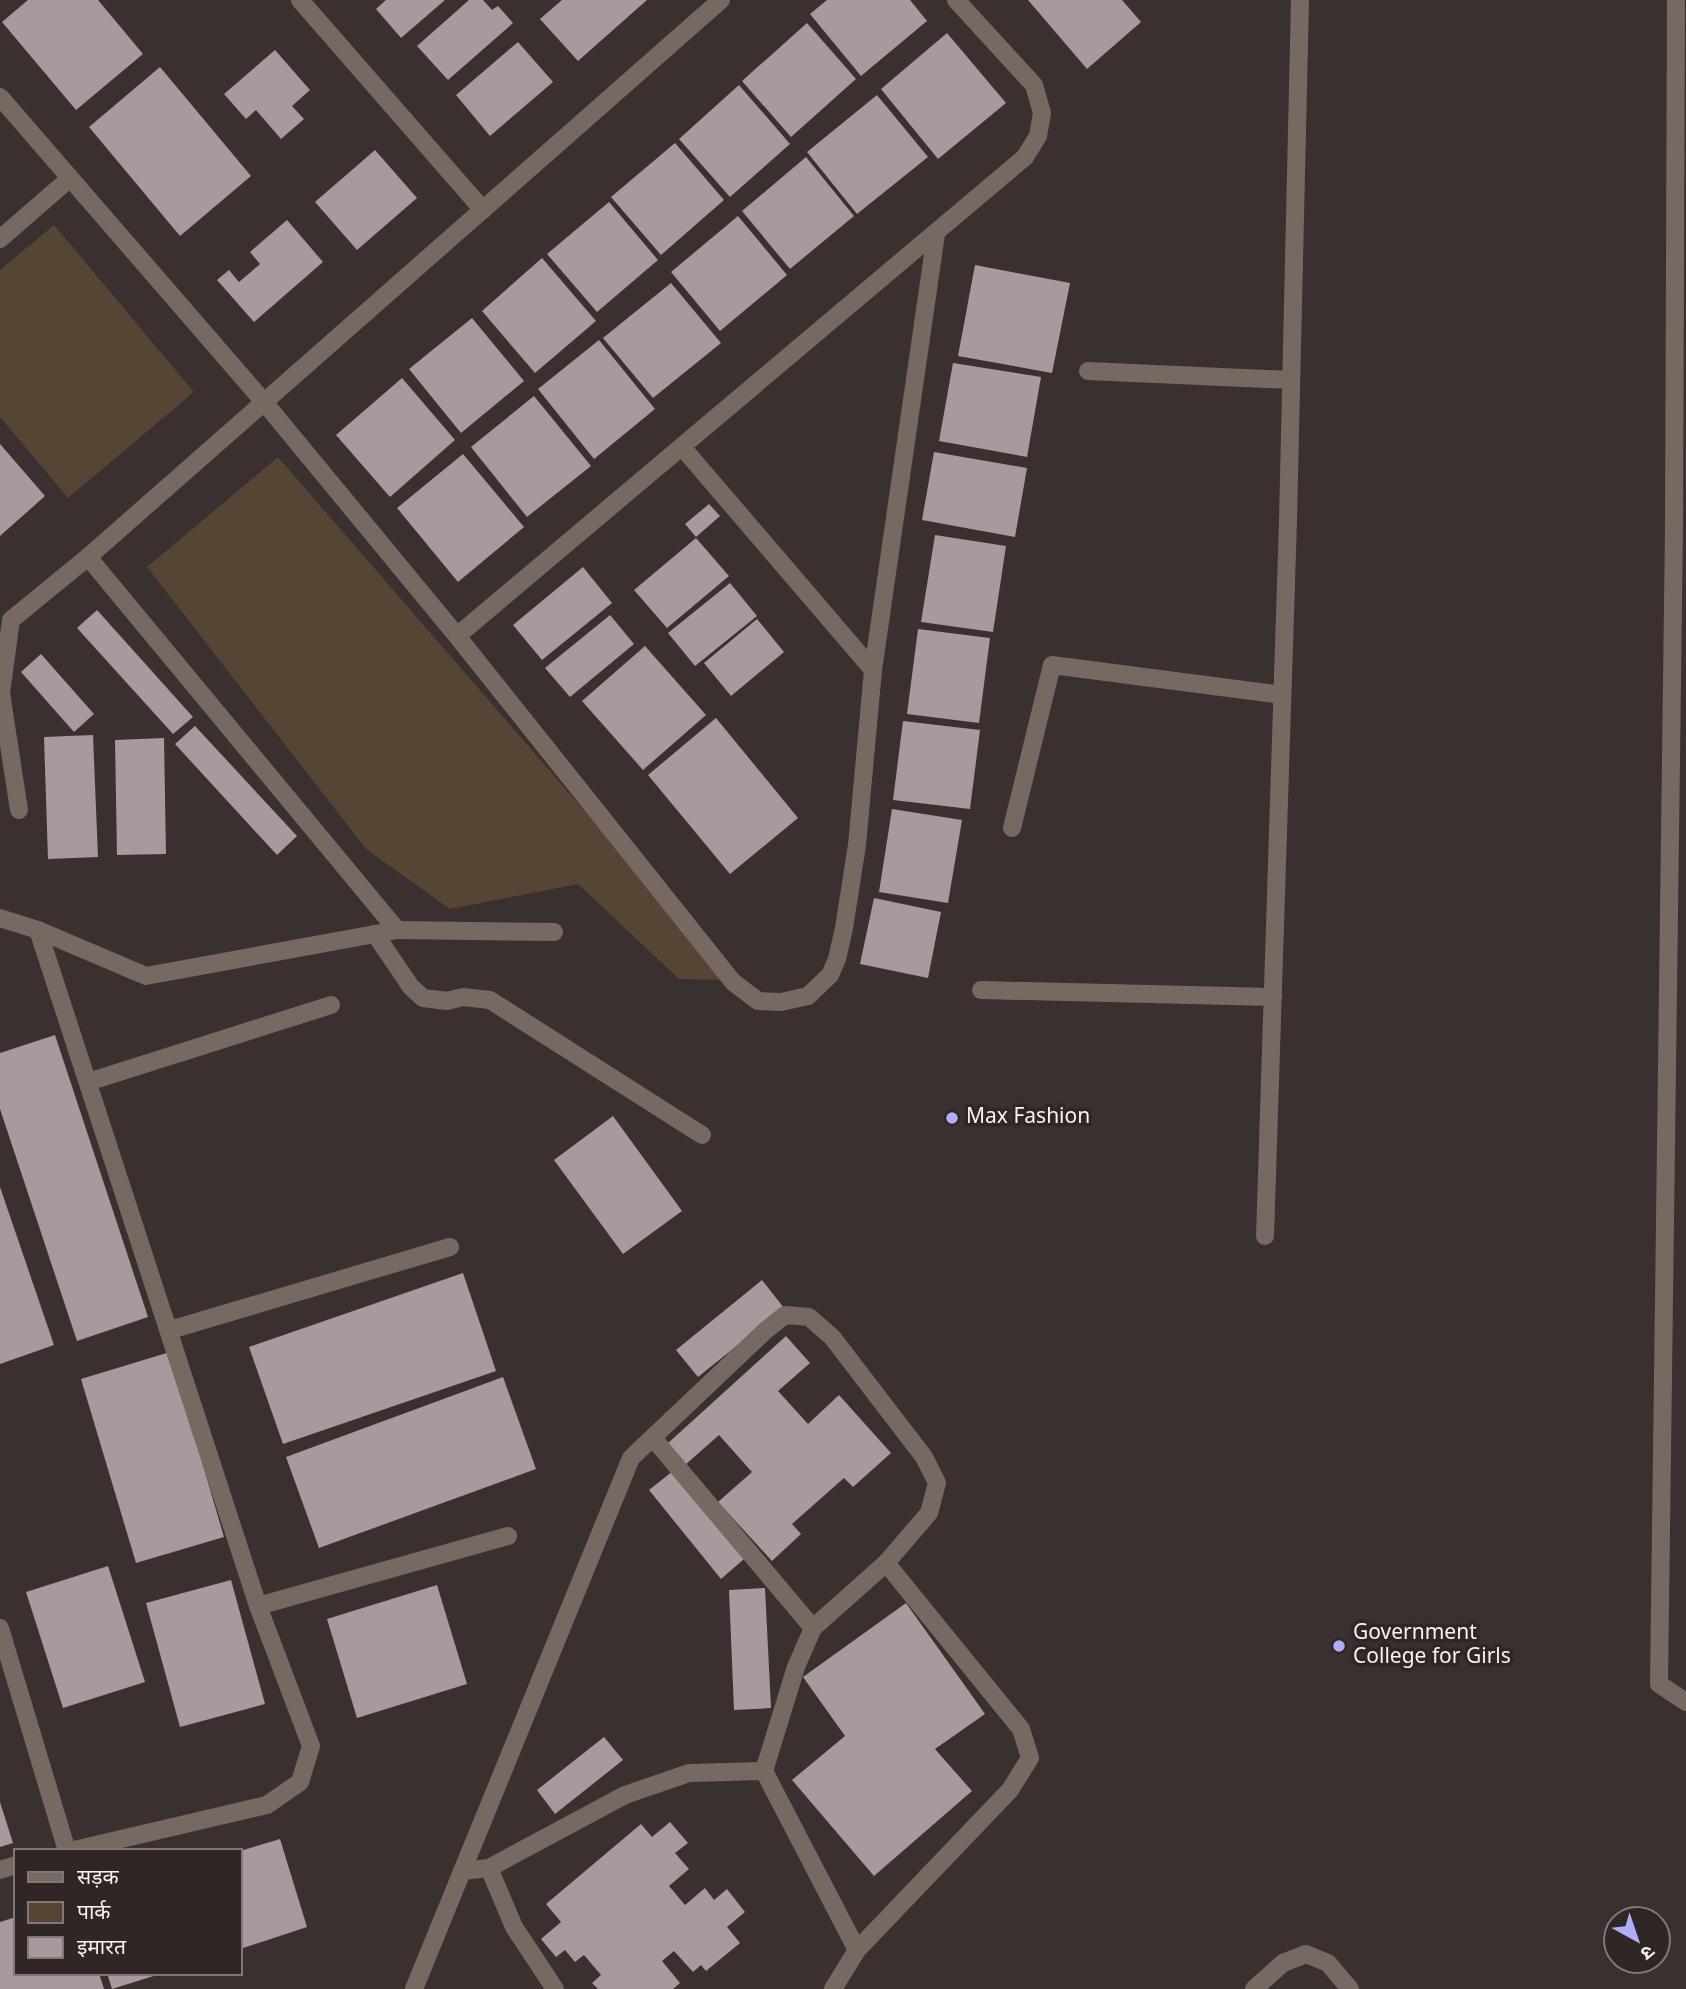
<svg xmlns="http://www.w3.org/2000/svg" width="1686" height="1989" viewBox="0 0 1686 1989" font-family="Georgia,'Noto Sans Devanagari',serif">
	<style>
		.green { fill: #564435 }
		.building { fill: #a69a9c }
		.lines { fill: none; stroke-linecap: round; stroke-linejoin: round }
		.lane { stroke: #776862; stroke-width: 18 }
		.street { stroke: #776862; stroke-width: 18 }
		.poi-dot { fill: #afaefa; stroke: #302626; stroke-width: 2.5 }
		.labels { text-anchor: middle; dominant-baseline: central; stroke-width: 7; stroke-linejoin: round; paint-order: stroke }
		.poi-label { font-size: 21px; fill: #f8f2f1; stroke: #302626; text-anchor: start }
	</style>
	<rect width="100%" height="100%" fill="#3a302f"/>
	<g class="green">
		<polygon points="54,225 194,392 68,498 0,417 0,270"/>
		<polygon points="278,457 731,980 679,979 578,884 450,909 366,849 147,567"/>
	</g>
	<g class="building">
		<polygon points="28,0 98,0 143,54 76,110 2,22"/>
		<polygon points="386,0 445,0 401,38 376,9"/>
		<polygon points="469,0 483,0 492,10 498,6 513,23 448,80 417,46"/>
		<polygon points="562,0 647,0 578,61 540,19"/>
		<polygon points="827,0 910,0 927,21 861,76 810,14"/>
		<polygon points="1028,0 1122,0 1141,22 1087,69"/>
		<polygon points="807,23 856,79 791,137 742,81"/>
		<polygon points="947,33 1006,103 938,159 881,89"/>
		<polygon points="518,42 553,82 490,136 456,95"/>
		<polygon points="275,50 310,90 292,106 304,119 281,139 256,110 246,119 224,94"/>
		<polygon points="160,67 251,176 180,236 89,127"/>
		<polygon points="739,85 790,144 730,197 679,139"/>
		<polygon points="877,95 928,157 857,214 807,152"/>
		<polygon points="675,143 724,200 661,255 611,197"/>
		<polygon points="375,150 417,198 357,250 315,202"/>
		<polygon points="806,157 854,216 790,269 742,211"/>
		<polygon points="609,202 658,260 597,312 547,254"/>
		<polygon points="738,216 787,275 720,331 671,272"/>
		<polygon points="287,220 323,262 254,322 217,280 229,270 239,282 260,264 250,252"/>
		<polygon points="542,258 596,321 535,373 482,311"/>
		<polygon points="975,265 1070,283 1052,373 958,356"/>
		<polygon points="671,283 721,343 653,398 603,338"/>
		<polygon points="472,318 524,381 461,433 409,369"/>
		<polygon points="599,340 655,409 594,459 538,389"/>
		<polygon points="953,363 1041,377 1027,457 939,441"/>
		<polygon points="402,378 455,440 390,497 336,435"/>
		<polygon points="534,396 591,466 527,517 471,447"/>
		<polygon points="0,444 45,496 0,536"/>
		<polygon points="934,452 1027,468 1015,537 922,520"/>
		<polygon points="463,454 524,527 458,582 397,508"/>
		<polygon points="709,504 720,516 696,537 685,524"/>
		<polygon points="935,535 1006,546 993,632 921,622"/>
		<polygon points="696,538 729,576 667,628 634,590"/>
		<polygon points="583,567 612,603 542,660 513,625"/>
		<polygon points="730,583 757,616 695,666 668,633"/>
		<polygon points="97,610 193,717 173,734 77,628"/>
		<polygon points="610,615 634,644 570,697 545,668"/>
		<polygon points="757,619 784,652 731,696 704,663"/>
		<polygon points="918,629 990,638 979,723 907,714"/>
		<polygon points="645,646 706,715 643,770 582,701"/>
		<polygon points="41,654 94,714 74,732 21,672"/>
		<polygon points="716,718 798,818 730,874 648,775"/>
		<polygon points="903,721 980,730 970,809 893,800"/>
		<polygon points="195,726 297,836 277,855 175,744"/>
		<polygon points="93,735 98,857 48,859 44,737"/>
		<polygon points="164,738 166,854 117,855 115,740"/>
		<polygon points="892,809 962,820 948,903 879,892"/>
		<polygon points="874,898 941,912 928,978 860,964"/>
		<polygon points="55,1035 148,1317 77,1341 0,1109 0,1053"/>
		<polygon points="613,1116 682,1211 623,1254 554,1160"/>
		<polygon points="0,1187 54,1345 0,1364"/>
		<polygon points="463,1273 496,1371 283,1444 249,1347"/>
		<polygon points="762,1280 784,1308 698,1377 676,1350"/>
		<polygon points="786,1336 810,1363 778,1391 808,1424 839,1395 891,1453 853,1487 844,1478 792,1524 801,1534 772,1561 718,1502 752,1472 719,1435 685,1465 667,1444"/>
		<polygon points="170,1352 224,1537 136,1563 81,1379"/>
		<polygon points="503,1377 536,1469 319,1548 286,1457"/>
		<polygon points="673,1471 744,1559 721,1579 649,1490"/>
		<polygon points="108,1566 145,1682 63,1708 26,1592"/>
		<polygon points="231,1580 265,1704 180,1727 146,1603"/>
		<polygon points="437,1585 467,1684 357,1718 327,1619"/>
		<polygon points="765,1588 771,1708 734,1710 729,1590"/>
		<polygon points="906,1603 985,1714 935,1749 972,1791 874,1876 792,1780 845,1736 803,1677"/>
		<polygon points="604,1737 623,1760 555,1814 537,1790"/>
		<polygon points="0,1802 13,1843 0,1847"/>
		<polygon points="670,1822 688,1843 675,1853 689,1869 669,1886 685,1905 705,1888 714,1900 727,1889 745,1912 727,1927 740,1943 706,1971 701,1965 693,1972 674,1951 662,1961 680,1983 673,1989 598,1989 592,1983 601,1975 584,1955 575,1962 565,1950 556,1957 541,1939 561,1922 546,1904 641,1824 652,1837"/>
		<polygon points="280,1839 307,1927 240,1949 240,1851"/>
		<polygon points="16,1917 16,1973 99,1973 104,1989 0,1989 0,1922"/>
		<polygon points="107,1973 160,1973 160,1974 112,1989"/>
	</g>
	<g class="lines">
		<g class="lane">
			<polyline points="397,930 554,932"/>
			<polyline points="375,934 411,987 423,998 447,1001 463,997 490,1000 702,1135"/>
			<polyline points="1254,1989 1283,1963 1306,1954 1328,1963 1350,1989"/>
		</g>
		<g class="street">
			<polyline points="300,0 483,210"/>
			<polyline points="1676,0 1674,527 1659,1684 1686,1702"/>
			<polyline points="0,97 264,402 457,636 733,982 758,1001 781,1002 808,996 830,975 837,959 844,928 857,845 873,670 936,234"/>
			<polyline points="0,239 69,179"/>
			<polyline points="1088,371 1291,380"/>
			<polyline points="682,447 873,670"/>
			<polyline points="457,636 1025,157 1038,136 1042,113 1034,85 956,0"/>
			<polyline points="19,810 1,693 11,620 88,557 721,0"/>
			<polyline points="1012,828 1052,665 1282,695"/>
			<polyline points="0,918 38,930 146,976 397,930 88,557"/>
			<polyline points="38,930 258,1606 311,1746 300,1782 267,1805 70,1851"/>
			<polyline points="981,990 1273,997"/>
			<polyline points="88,1082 331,1005"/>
			<polyline points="1265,1236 1288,521 1300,0"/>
			<polyline points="170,1330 450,1247"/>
			<polyline points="653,1438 813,1628"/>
			<polyline points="258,1606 508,1536"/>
			<polyline points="0,1628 67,1851"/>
			<polyline points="489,1868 514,1927 555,1989"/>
			<polyline points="0,1870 16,1865"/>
			<polyline points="462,1871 489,1868 625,1795 689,1773 764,1771"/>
			<polyline points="414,1989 631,1458 765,1331 785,1315 809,1317 832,1337 924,1457 937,1483 929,1513 886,1563 813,1628 796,1667 764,1771 857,1950"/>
			<polyline points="833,1989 857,1950 1010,1790 1030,1758 1021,1729 886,1563"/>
		</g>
	</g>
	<g class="poi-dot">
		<circle cx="952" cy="1118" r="7"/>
		<circle cx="1339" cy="1646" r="7"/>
	</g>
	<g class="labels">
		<g class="poi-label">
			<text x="966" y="1118">Max Fashion</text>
			<text x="1353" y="1634">Government<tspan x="1353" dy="24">College for Girls</tspan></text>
		</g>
	</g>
	<rect x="14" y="1849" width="228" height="126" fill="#302626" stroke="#807877" stroke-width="2"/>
	<rect x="28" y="1872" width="35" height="10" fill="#776862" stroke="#807877" stroke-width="2"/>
	<text x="77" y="1884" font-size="21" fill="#f8f2f1">सड़क</text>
	<rect x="28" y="1902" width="35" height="21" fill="#564435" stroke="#807877" stroke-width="2"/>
	<text x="77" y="1919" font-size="21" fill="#f8f2f1">पार्क</text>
	<rect x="28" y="1937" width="35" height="21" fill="#a69a9c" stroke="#807877" stroke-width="2"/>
	<text x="77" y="1954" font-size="21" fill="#f8f2f1">इमारत</text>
	<g transform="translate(1637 1940) rotate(140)"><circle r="33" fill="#302626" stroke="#807877" stroke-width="2"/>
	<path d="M0-5L12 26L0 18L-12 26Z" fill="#afaefa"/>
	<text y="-10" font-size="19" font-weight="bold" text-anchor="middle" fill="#f8f2f1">उ</text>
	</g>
</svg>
